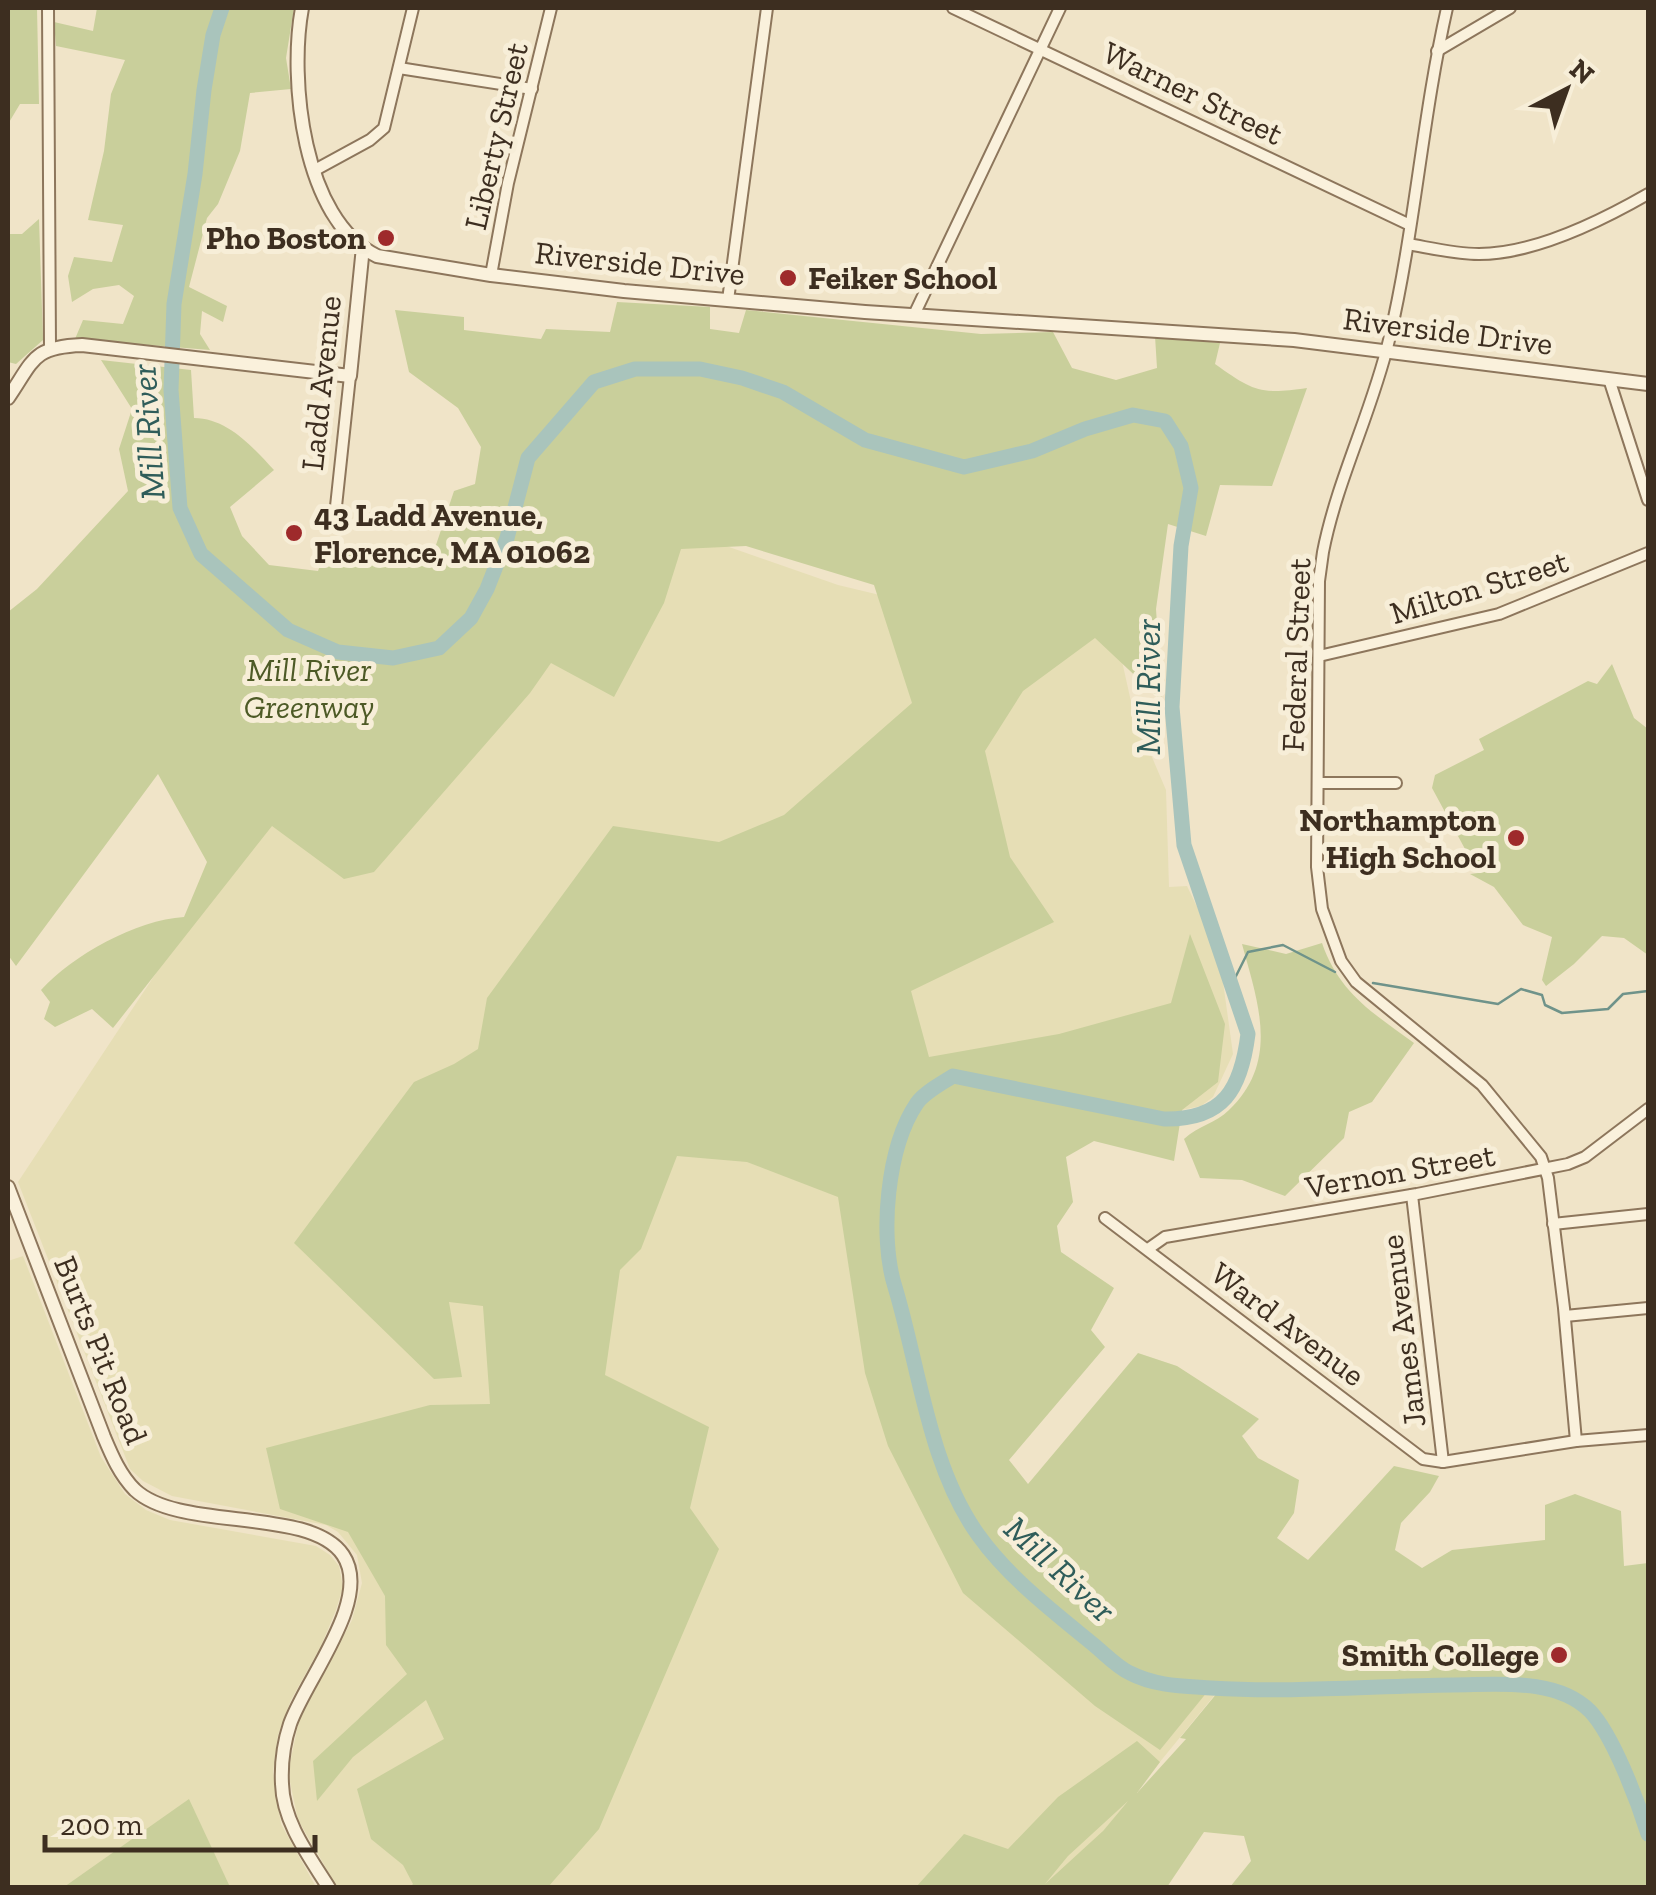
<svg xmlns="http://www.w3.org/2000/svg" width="1656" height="1895" viewBox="0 0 1656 1895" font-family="'Zilla Slab',serif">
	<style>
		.farmland { fill: #e6deb5 }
		.green { fill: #c9cf9b; fill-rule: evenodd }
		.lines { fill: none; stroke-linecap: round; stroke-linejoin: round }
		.stream { stroke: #6f938a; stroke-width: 2.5 }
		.river { stroke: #a9c4bc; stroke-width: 15 }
		.minor-casing { stroke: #8d765c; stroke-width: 14 }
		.tertiary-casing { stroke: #8d765c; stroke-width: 16 }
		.minor { stroke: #faf1dc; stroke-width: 10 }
		.tertiary { stroke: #faf1dc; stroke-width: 12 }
		.poi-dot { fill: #9e2a2b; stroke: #f7eed8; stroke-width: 4 }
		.labels { text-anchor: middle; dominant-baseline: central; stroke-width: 10; stroke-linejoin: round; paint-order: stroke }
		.street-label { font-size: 32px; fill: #3d2e20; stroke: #f7eed8 }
		.poi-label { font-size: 32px; font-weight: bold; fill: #3d2e20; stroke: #f7eed8; text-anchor: end }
		.park-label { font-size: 32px; font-style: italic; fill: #4d5a26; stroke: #f7eed8 }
		.water-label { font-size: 35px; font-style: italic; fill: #2f5d5a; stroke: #f7eed8 }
	</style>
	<rect width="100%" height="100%" fill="#f0e4c8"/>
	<g class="farmland">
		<polygon points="712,541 838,585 884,596 1111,612 1134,715 1166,790 1169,887 1187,886 1211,936 1223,982 1233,1054 1213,1097 1201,1106 1182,1110 1087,1098 911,1341 1169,1687 1222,1686 1096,1840 1043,1887 337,1887 298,1820 290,1782 290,1763 299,1720 352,1620 362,1583 357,1555 338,1532 326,1525 172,1496 143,1481 130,1469 18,1182 316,731 537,551"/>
		<polygon points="23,1256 101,1457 125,1494 146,1510 170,1520 316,1546 330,1555 339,1566 343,1587 336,1610 321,1646 291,1700 278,1735 273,1772 281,1824 316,1887 8,1887 8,1261"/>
	</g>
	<g class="green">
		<polygon points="8,8 37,8 39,104 20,104 8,124"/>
		<polygon points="97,8 294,8 286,58 291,89 250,93 240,151 218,204 207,218 189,287 227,306 223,322 202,311 200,334 210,350 75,339 83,320 123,324 134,296 119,285 93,289 72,302 68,276 74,257 112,262 123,225 88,220 104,151 111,94 125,60 56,46 54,22 93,31"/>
		<polygon points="39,219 43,340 16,364 8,362 8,234 22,234"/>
		<path d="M617 302 710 307V329L739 333 746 310 981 334 1053 332 1072 368 1116 380 1157 368 1155 336 1220 343 1215 364C1253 391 1260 395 1307 388L1272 486 1220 485 1206 536 1168 524 1156 609 1162 701 1095 638 1023 691 985 751 1010 857 1054 922 911 991 929 1057 1059 1034 1171 1003 1190 934 1225 1024 1218 1082 1182 1110 1174 1161 1094 1141 1066 1157 1073 1202 1057 1226 1061 1252 1114 1288 1091 1330 1105 1347 1009 1460 1028 1484 1138 1353 1177 1366 1259 1419 1242 1436 1258 1458 1299 1480 1294 1513 1277 1538 1308 1560 1394 1466 1439 1476 1430 1492 1401 1523 1395 1550 1422 1568 1452 1550 1545 1540V1505L1575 1494 1621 1511 1624 1566 1648 1563V1887H1230L1251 1861 1244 1836 1204 1832 1167 1887H916L964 1834 1008 1849 1058 1797 1137 1741 1160 1762 1137 1793 1186 1739 1180 1738 1222 1687 1212 1686 1160 1750 1095 1706 963 1593 888 1446 865 1373 838 1197 747 1162 677 1156 641 1249 620 1270 605 1375 709 1427 690 1508 719 1549 599 1829 548 1887H410L413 1884 403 1865 371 1839 357 1789 444 1739 426 1700 353 1757 317 1801 313 1761 407 1674 386 1645 385 1596 348 1532 280 1509 266 1448 430 1405 490 1404 483 1306 449 1302 462 1377 434 1379 294 1243 414 1082 454 1064 478 1049 487 998 613 826 719 842 784 815 912 703 874 585 746 546 681 549 664 603 614 697 551 663 530 693 374 872 344 879 272 826 113 1028 92 1009 55 1027 44 1019 50 1002 41 990C73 955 136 920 184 917L207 862 158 774 16 966 8 955V612L37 589 128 491 119 449 132 409 101 360 191 370 194 418C227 418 253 447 274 470L230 507 242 536 269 565 318 571 327 546C351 554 405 549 434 551L454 491 475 484 481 447 458 408 409 372 395 310 464 317V330L541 339 546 329 610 332ZM1128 1801 1103 1831 1045 1884 1068 1856Z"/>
		<polygon points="1612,664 1634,718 1648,729 1648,955 1624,938 1602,936 1574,964 1546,986 1542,980 1552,937 1523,925 1494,887 1470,874 1478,873 1432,788 1435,775 1484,750 1479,739 1588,681 1597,684"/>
		<path d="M1322 943C1339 993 1373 1013 1414 1043L1372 1102 1349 1112 1344 1138 1285 1196 1242 1180 1200 1178 1184 1139C1198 1126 1216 1123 1229 1110 1280 1061 1258 1003 1242 944L1286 954Z"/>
		<polygon points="189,1799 230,1887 64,1887"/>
	</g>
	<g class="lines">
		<g class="stream">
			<polyline points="1373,983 1498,1004 1521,989 1542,995 1545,1005 1562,1013 1608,1009 1623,994 1648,991"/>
			<polyline points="1232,984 1248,952 1283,945 1335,972"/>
		</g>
		<path class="river" d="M222 8 213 35 204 90 195 174 174 304 171 390 180 508 201 554 288 630 338 652 393 658 439 648 471 618 487 589 507 538 528 458 594 382 635 369H700L742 378 783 392 865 440 964 467 1032 451 1085 429 1133 415 1165 421 1181 446 1191 488 1181 546 1172 707 1184 845 1248 1034C1241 1089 1224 1120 1164 1119L953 1076C941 1084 925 1092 917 1103 887 1147 879 1237 895 1287 919 1366 929 1468 979 1536 1009 1578 1055 1613 1094 1645 1105 1654 1117 1667 1130 1673 1155 1686 1183 1686 1211 1688 1292 1693 1372 1686 1453 1685 1496 1685 1556 1677 1590 1711 1613 1735 1638 1802 1648 1834"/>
		<defs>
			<g id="minor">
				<polyline points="48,8 50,347"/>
				<polyline points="953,8 1410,225"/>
				<path d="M1447 8C1422 118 1415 230 1389 340 1372 412 1337 480 1323 552L1319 581 1317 867 1322 909 1341 961 1356 982 1482 1085 1541 1157 1548 1178 1564 1308 1576 1441"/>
				<polyline points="1437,51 1510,8"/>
				<polyline points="399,68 532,89"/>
				<polyline points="315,170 370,140 384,128 413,8"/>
				<path d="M1408 244C1431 248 1455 254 1479 254 1535 254 1601 221 1648 194"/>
				<polyline points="491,275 508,183 551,8"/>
				<polyline points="728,300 767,8"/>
				<polyline points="914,315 1060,8"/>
				<polyline points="1609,379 1648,500"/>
				<polyline points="334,525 350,376"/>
				<polyline points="1319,656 1499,614 1648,553"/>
				<polyline points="1318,783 1396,783"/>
				<polyline points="1412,1195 1443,1462"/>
				<polyline points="1105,1218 1423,1459 1443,1462 1576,1441 1648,1435"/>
				<polyline points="1553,1224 1648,1214"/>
				<polyline points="1148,1249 1165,1237 1417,1194 1568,1164 1585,1157 1648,1109"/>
				<polyline points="1565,1316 1648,1308"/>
			</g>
			<g id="tertiary">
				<path d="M302 8C289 78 302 220 377 256L491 275 624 291 865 312 1294 340 1648 384"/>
				<path d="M8 398C34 360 32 347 82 345L350 376 363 247"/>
				<path d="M8 1187 104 1437C112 1456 120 1475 135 1490 180 1532 310 1506 343 1555 373 1599 305 1680 290 1724 284 1742 281 1764 282 1784 283 1822 309 1856 329 1888"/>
			</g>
		</defs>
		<use href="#minor" class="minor-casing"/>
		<use href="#tertiary" class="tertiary-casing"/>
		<use href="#minor" class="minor"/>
		<use href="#tertiary" class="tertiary"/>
	</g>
	<g class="poi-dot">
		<circle cx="386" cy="238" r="10"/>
		<circle cx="788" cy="278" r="10"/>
		<circle cx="294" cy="533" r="10"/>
		<circle cx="1516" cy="838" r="10"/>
		<circle cx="1559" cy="1655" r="10"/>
	</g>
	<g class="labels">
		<g class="street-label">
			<text transform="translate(1193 93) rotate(26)">Warner Street</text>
			<text transform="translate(496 136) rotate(-77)">Liberty Street</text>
			<text transform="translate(640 263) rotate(6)">Riverside Drive</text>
			<text transform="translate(1448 331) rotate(7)">Riverside Drive</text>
			<text transform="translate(321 383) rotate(-84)">Ladd Avenue</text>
			<text transform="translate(1479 587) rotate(-17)">Milton Street</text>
			<text transform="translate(1296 655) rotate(-88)">Federal Street</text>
			<text transform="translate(1400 1171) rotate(-10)">Vernon Street</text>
			<text transform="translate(1288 1324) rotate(37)">Ward Avenue</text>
			<text transform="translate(1403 1331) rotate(-97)">James Avenue</text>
			<text transform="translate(101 1350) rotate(68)">Burts Pit Road</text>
		</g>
		<g class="poi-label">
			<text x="366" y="238">Pho Boston</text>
			<text x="808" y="278" text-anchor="start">Feiker School</text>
			<text x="314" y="515" text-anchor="start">43 Ladd Avenue,<tspan x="314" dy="37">Florence, MA 01062</tspan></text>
			<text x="1496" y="820">Northampton<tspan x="1496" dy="37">High School</tspan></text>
			<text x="1539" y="1655">Smith College</text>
		</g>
		<g class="park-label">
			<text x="309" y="670">Mill River<tspan x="309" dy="37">Greenway</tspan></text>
		</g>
		<g class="water-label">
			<text transform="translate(148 432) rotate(-94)">Mill River</text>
			<text transform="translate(1148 687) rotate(-90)">Mill River</text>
			<text transform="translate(1060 1569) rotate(43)">Mill River</text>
		</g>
	</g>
	<rect width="1656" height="1895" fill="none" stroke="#3d2e20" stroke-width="20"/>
	<g transform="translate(1566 90) rotate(41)" stroke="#f7eed8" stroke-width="8" paint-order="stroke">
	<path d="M0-8L18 38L0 25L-18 38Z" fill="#3d2e20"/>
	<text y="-15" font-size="28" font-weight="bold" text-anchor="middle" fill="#3d2e20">N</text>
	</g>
	<path d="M45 1835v15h270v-15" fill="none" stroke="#3d2e20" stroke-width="5"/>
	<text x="60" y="1835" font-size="30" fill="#3d2e20" stroke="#f7eed8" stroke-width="8" paint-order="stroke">200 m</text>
</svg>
